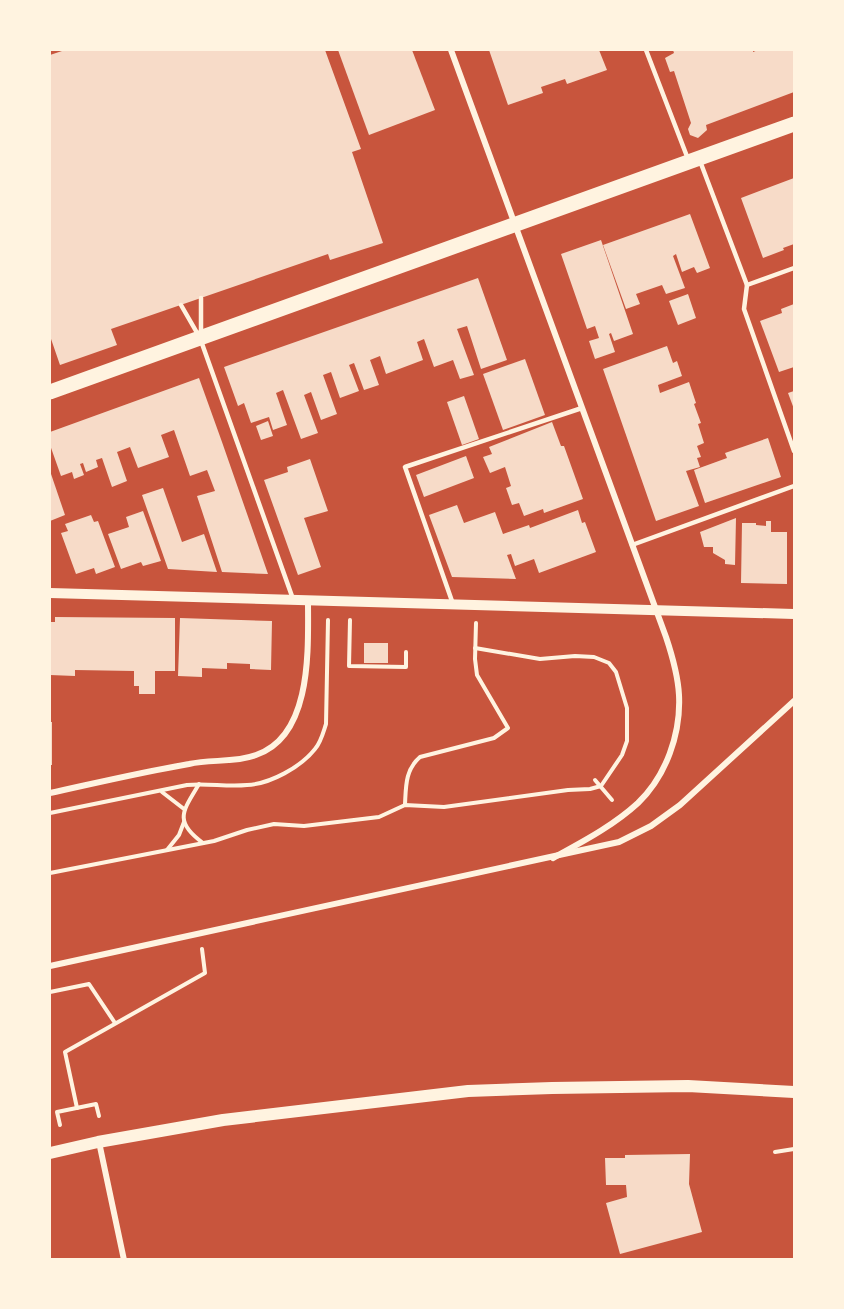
<svg xmlns="http://www.w3.org/2000/svg" width="844" height="1309" viewBox="0 0 844 1309" font-family="'Alegreya Sans',sans-serif">
	<style>
		.building { fill: #f7dbc8 }
		.lines { fill: none; stroke-linecap: round; stroke-linejoin: round }
		.path { stroke: #fff3e0; stroke-width: 4 }
		.service { stroke: #fff3e0; stroke-width: 4.5 }
		.minor { stroke: #fff3e0; stroke-width: 6 }
		.tertiary { stroke: #fff3e0; stroke-width: 10 }
		.secondary { stroke: #fff3e0; stroke-width: 12 }
		.primary { stroke: #fff3e0; stroke-width: 15 }
	</style>
	<rect width="100%" height="100%" fill="#c8553d"/>
	<g class="building">
		<polygon points="65,50 325,50 361,149 352,152 383,243 330,260 328,254 111,329 117,345 60,365 50,336 50,55"/>
		<polygon points="338,50 412,50 435,110 369,135"/>
		<polygon points="489,50 599,50 607,70 567,84 565,79 541,87 543,93 508,105"/>
		<polygon points="673,50 753,50 753,52 758,50 793,50 794,92 706,125 707,130 698,138 690,135 688,129 691,123 674,71 670,72 665,58 674,53"/>
		<polygon points="794,178 794,244 783,248 784,250 763,258 741,198"/>
		<polygon points="690,214 710,268 697,273 694,267 682,272 676,254 673,256 685,288 666,294 662,285 636,294 640,304 626,309 603,245"/>
		<polygon points="601,240 633,334 614,341 611,333 609,334 615,352 595,359 589,341 599,338 595,326 587,329 561,254"/>
		<polygon points="478,278 507,360 481,369 467,326 457,329 474,375 460,379 453,360 434,367 424,339 417,342 423,360 386,374 380,356 370,360 379,385 364,390 354,363 349,365 359,391 340,398 331,372 323,375 337,414 321,420 311,392 304,395 318,433 301,439 283,390 276,393 287,425 273,430 269,417 251,423 244,403 238,406 224,367"/>
		<polygon points="688,294 696,318 678,325 669,301"/>
		<polygon points="794,304 794,367 779,372 760,321 782,313 781,309"/>
		<polygon points="667,346 673,363 677,361 682,376 658,385 660,393 689,382 696,403 694,404 701,423 698,424 704,443 697,446 701,457 697,458 700,467 686,471 699,506 656,521 603,369"/>
		<polygon points="525,359 545,415 503,430 483,374"/>
		<polygon points="199,378 222,442 268,574 222,572 197,496 215,491 207,470 190,476 174,430 161,435 169,457 138,468 130,447 117,452 127,481 112,487 102,458 96,460 98,467 86,472 83,463 80,464 84,475 74,479 72,472 61,476 50,445 50,432"/>
		<polygon points="794,391 794,409 788,393"/>
		<polygon points="464,396 479,439 462,445 447,402"/>
		<polygon points="268,421 273,436 261,440 256,426"/>
		<polygon points="552,422 561,446 564,446 583,499 544,513 543,509 524,516 519,503 512,505 506,488 511,486 505,467 490,473 483,457 492,454 489,447"/>
		<polygon points="768,438 781,477 705,503 694,470 727,458 725,453"/>
		<polygon points="466,456 474,478 424,497 416,475"/>
		<polygon points="310,459 328,511 304,518 321,567 298,575 264,480 288,472 287,467"/>
		<polygon points="50,471 65,515 50,521"/>
		<polygon points="163,488 182,542 204,534 217,572 168,569 142,495"/>
		<polygon points="457,505 464,523 495,512 503,534 529,525 530,528 578,510 582,523 585,522 596,552 539,573 534,559 515,566 511,554 507,555 516,579 452,577 429,515"/>
		<polygon points="143,511 161,561 143,566 141,562 121,569 108,534 129,527 126,517"/>
		<polygon points="91,515 94,522 98,521 115,567 96,574 94,568 76,574 61,533 68,531 65,524"/>
		<polygon points="736,518 735,565 725,564 725,560 713,553 713,547 704,547 700,532"/>
		<polygon points="766,521 771,521 771,532 787,532 787,584 741,583 742,523 756,523 756,525 766,526"/>
		<polygon points="55,617 175,618 175,671 155,671 155,694 139,694 139,686 134,686 134,671 75,670 75,676 50,675 50,622 55,622"/>
		<polygon points="180,618 272,621 271,670 250,669 250,664 227,663 227,669 202,668 202,677 178,676"/>
		<rect x="364" y="643" width="24" height="20"/>
		<rect x="50" y="722" width="2" height="43"/>
		<polygon points="690,1154 689,1184 702,1232 620,1254 606,1203 627,1197 626,1185 606,1185 605,1158 625,1158 625,1155"/>
	</g>
	<g class="lines">
		<g class="path">
			<polyline points="350,620 349,666 406,667 406,652"/>
			<polyline points="595,780 612,800"/>
			<path d="M199 784C183 811 173 821 203 843"/>
			<polyline points="162,792 184,809"/>
			<path d="M405 804C406 787 405 770 420 757L494 738 508 728 477 675 475 659 476 623"/>
			<path d="M50 813 187 785C207 783 227 787 247 785 270 784 301 767 315 749 321 742 323 733 326 724L328 620"/>
			<polyline points="167,850 179,835 184,822"/>
			<polyline points="50,873 214,841 247,830 274,824 304,826 379,817 405,805 444,807 568,790 590,789 601,786 622,755 627,741 627,708 616,672 609,663 594,657 575,656 540,659 475,648"/>
			<polyline points="50,992 89,984 115,1023"/>
			<polyline points="77,1108 65,1052 205,973 202,949"/>
			<polyline points="60,1125 57,1112 96,1104 99,1116"/>
			<polyline points="775,1152 794,1149"/>
		</g>
		<g class="service">
			<polyline points="646,50 688,159"/>
			<polyline points="700,161 747,285 744,309 794,451"/>
			<polyline points="747,285 794,268"/>
			<polyline points="181,305 200,338 293,599"/>
			<polyline points="201,335 201,298"/>
			<polyline points="632,545 794,486"/>
			<polyline points="453,604 405,467 582,408"/>
		</g>
		<g class="minor">
			<path d="M451 50 666 637C672 655 678 676 679 695 681 734 666 776 638 803 613 826 582 842 553 858"/>
			<path d="M50 793C96 783 142 772 189 764 211 759 234 763 256 755 313 736 308 647 308 600"/>
			<polyline points="50,966 619,842 651,826 680,805 794,701"/>
			<polyline points="99,1142 124,1260"/>
		</g>
		<polyline class="tertiary" points="50,593 794,614"/>
		<polyline class="secondary" points="50,1153 98,1142 223,1120 468,1091 552,1088 688,1086 794,1092"/>
		<polyline class="primary" points="50,392 794,124"/>
	</g>
	<rect width="844" height="1309" fill="none" stroke="#fff3e0" stroke-width="102"/>
</svg>
